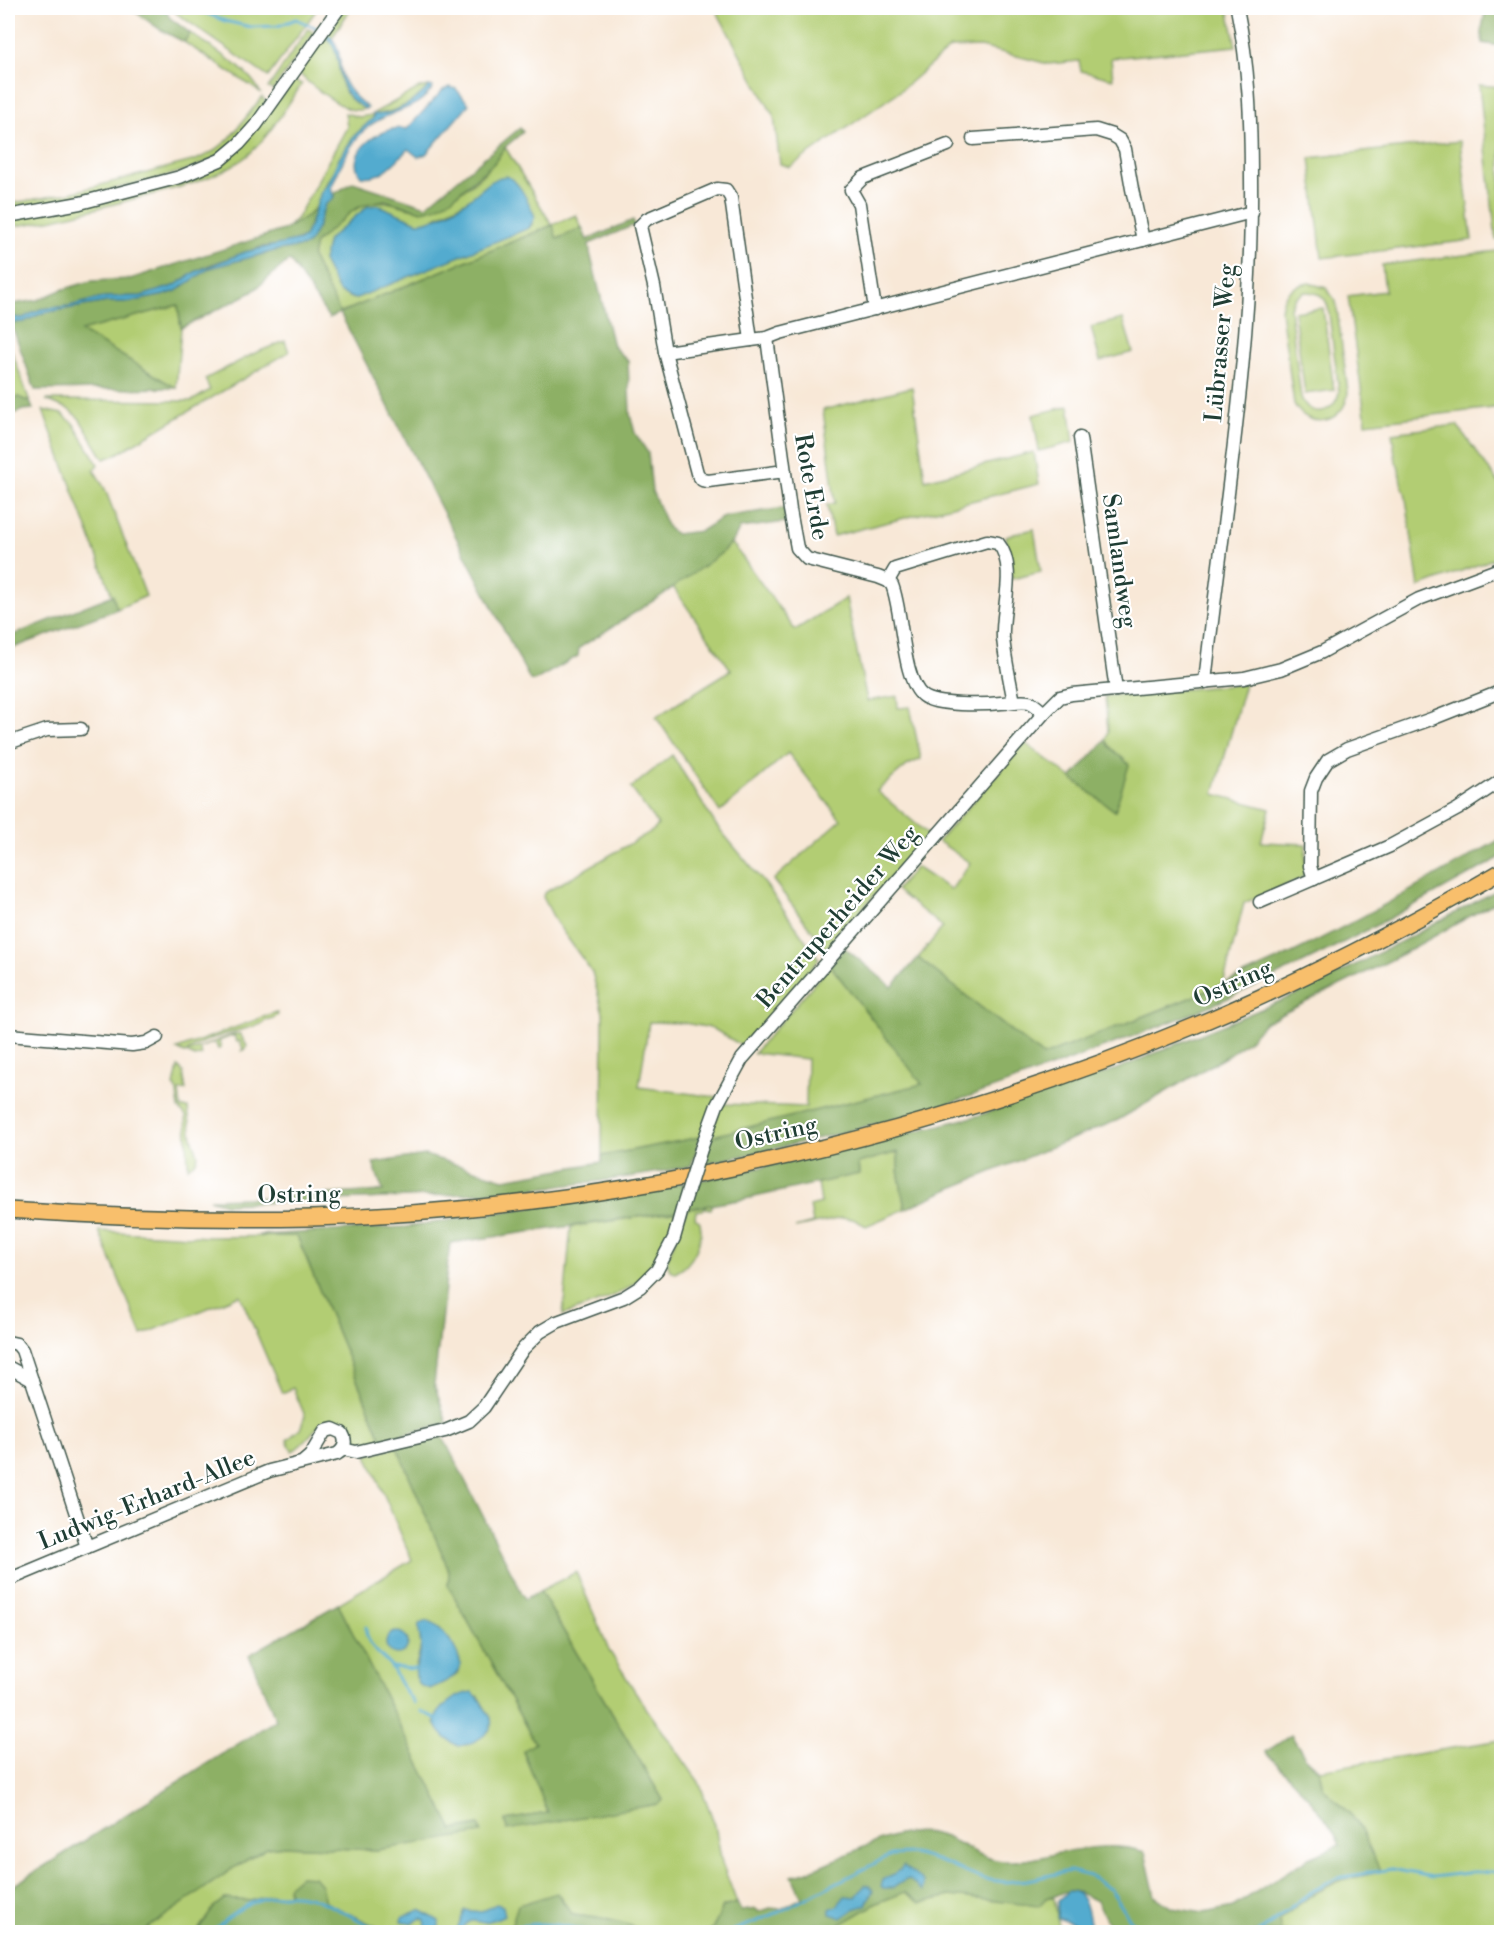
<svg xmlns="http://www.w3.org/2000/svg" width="1509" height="1940" viewBox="0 0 1509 1940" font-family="'Libre Bodoni',serif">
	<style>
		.green { fill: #b2cd73; stroke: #688554; stroke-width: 1.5; fill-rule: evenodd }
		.forest { fill: #8db065; stroke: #56764c; stroke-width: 1.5 }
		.water { fill: #52abcf; stroke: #387482; stroke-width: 1.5 }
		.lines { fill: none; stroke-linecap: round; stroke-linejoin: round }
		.stream { stroke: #52abcf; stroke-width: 3 }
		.minor-casing { stroke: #40574c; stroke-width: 15 }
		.major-casing { stroke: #40574c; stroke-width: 18 }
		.minor { stroke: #fff; stroke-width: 12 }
		.major { stroke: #f8bf6c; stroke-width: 15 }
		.minor-bridge-casing { stroke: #40574c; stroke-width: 15; stroke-linecap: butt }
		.minor-bridge { stroke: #fff; stroke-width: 12 }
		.labels { text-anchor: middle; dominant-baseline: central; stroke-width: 4.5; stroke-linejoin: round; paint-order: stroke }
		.street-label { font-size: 24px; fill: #1f3d34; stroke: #fff }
	</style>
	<rect width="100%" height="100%" fill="#fff"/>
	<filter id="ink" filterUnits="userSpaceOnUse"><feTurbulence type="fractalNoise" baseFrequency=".0167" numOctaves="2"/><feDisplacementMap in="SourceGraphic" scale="12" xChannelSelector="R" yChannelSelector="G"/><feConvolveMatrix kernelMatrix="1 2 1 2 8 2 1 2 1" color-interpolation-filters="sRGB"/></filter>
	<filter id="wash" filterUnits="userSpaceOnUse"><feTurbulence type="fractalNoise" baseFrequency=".008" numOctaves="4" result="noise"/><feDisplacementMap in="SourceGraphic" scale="24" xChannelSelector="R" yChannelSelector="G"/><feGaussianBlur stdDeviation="1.35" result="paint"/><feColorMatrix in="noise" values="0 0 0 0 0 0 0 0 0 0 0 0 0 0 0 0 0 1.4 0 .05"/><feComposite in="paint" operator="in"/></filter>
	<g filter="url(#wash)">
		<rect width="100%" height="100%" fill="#f8e8d7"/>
		<g class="green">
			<polygon points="175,8 318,8 268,77 176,13"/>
			<path d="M344 8H351L332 38 328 34 326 37C344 53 334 80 350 98 354 102 360 106 365 109 360 110 355 111 350 109 339 106 303 81 298 71Z"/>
			<polygon points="715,8 1228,8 1236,46 1111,58 1113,79 1081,71 1079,61 1048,64 981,47 950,48 900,91 790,167 780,164 774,117"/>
			<polygon points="308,29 314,33 273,90 268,88"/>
			<path d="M190 33C211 48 250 69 260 92L184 42Z"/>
			<path d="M294 81 302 84C286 107 266 142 243 159 206 185 158 192 114 204 79 213 44 223 8 227V220L193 178 223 164Z"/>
			<polygon points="1479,85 1501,87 1501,240 1496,240"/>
			<path d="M429 86C416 103 396 111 376 115L374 113 419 88Z"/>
			<path d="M262 97 266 102C253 122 238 143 217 156 192 171 162 177 134 184 92 194 50 204 8 212V204L70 193 196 160 214 151 229 139Z"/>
			<polygon points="345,113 359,117 372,115 375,117 354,136 321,192 318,205 307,216 286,229 297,218 347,127"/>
			<polygon points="1460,141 1472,240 1322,258 1310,158"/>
			<path d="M505 147 552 225 576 215 582 228 557 239 552 225 340 313 312 257 315 243C332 229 350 208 371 203 390 198 403 209 421 210 440 212 482 177 494 163 498 158 501 152 505 147ZM500 177 533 223 529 228 354 299 339 292 323 261 328 240 368 206 378 205 417 222 424 223 465 202Z"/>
			<polygon points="1497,251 1502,287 1501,407 1366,423 1348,296 1385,291 1382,265"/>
			<path d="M1309 283 1326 288 1336 301 1348 392C1345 423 1309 432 1294 404L1281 311C1282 294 1293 285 1309 283ZM1305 292C1317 292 1325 295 1328 307L1339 392C1335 414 1309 419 1301 397L1290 308 1295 298Z"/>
			<polygon points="178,305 181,328 176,388 80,331"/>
			<polygon points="1323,308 1334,390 1305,394 1294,312"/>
			<polygon points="1123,319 1133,352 1100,361 1091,327"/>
			<polygon points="8,341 30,402 18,397 8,402"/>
			<polygon points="285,341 289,352 113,456 104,459 79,418 68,409 46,400 192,401 210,390 205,379 255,353"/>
			<polygon points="912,387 925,480 1034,452 1039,484 833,536 827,505 835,503 823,410"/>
			<polygon points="1069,406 1074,442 1039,451 1033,415"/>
			<polygon points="43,410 62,414 73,423 98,464 94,470 105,489 146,596 117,609"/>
			<path d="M1457 425 1501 486V556L1419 587 1405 492C1398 483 1402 471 1396 462L1392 433Z"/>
			<polygon points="1034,529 1041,572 1012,579 1006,536"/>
			<polygon points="732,543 795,630 846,598 867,701 897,696 898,708 910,707 921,759 908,765 877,791 929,835 826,949 773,880 841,820 788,753 720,812 656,717 731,670 673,587 719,555"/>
			<polygon points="1245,684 1214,794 1270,809 1261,842 1306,844 1305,873 1299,880 1244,903 1223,985 1043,1056 918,958 943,927 896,890 916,867 951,890 970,863 938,841 1025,743 1115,811 1125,760 1113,752 1106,740 1108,731 1105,696"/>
			<polygon points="672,755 716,825 766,885 819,959 744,1047 712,1028 684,1023 649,1022 639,1087 717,1097 701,1137 602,1156 603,1013 592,972 556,922 543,897 544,893 654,830 658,825 631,788"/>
			<polygon points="830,965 923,1084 709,1137 722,1104 806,1107 807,1059 754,1053"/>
			<path d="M277 1012 278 1015C274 1019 271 1018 266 1020 264 1022 262 1024 259 1025 235 1032 205 1037 185 1053L177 1049Z"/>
			<polygon points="234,1034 240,1034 247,1046 244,1050 241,1051 243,1049 240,1041 237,1042 234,1035 219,1041 221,1048 218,1049 215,1042 199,1048 202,1055 195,1057 186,1053"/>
			<polygon points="178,1067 183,1072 186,1090 179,1091 181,1108 188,1108 192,1138 198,1155 196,1161 188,1167 186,1116 179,1109 176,1087 174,1086"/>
			<polygon points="898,1152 898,1170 905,1209 866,1226 853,1219 842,1218 795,1228 813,1223 810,1206 821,1203 818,1183 859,1174 858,1163"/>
			<path d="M713 1204 711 1209 704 1208 703 1210 696 1211 695 1218 700 1222C704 1240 693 1265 675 1273L669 1269 667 1260 687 1209Z"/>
			<path d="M679 1211C674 1224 671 1239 664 1251 638 1293 606 1299 563 1315L571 1227Z"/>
			<path d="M99 1231 209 1237 297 1236 382 1440 355 1446C355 1437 354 1430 346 1424 322 1405 311 1443 292 1451L287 1440 300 1429 305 1416 293 1388 282 1393 240 1295 142 1335Z"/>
			<path d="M397 1447 444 1558 449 1573 448 1585 535 1743 523 1752 549 1813 505 1820 507 1829 663 1800 540 1591 576 1572 610 1652 644 1705 699 1782 715 1825 722 1863 737 1903 723 1907 712 1930 702 1932H644L637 1928 606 1919 573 1915 511 1927 493 1932H387L325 1902 289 1894 272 1895 250 1901 224 1899 215 1906 199 1929 201 1932H142L235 1867 267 1848 284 1846 377 1850 478 1825 453 1830 338 1604 412 1560 367 1455ZM420 1639 450 1640 460 1661 458 1673 440 1684 415 1669 421 1646ZM478 1696 491 1719 489 1731 467 1745C449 1743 444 1739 435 1723Z"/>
			<polygon points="1501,1740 1501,1932 1281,1932 1278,1920 1313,1894 1339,1881 1379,1872 1357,1821 1323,1788 1319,1770"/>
			<polygon points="905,1892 920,1903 950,1896 983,1899 1054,1898 1060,1932 772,1932 818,1924 831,1930 877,1903"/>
			<polygon points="286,1926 307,1929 314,1932 252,1932 256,1928"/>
		</g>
		<g class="forest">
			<polygon points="130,8 165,8 170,18 190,33 184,42 161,30"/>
			<polygon points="1486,8 1501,8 1501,46 1482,43 1482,28"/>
			<polygon points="520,128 523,132 505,147 494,163 450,200 435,208 422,211 385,200 370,203 355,209 315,243 312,257 340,313 553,225 557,239 582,228 587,240 633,220 636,228 632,226 589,244 590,253 613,346 628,361 630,414 635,433 648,453 652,491 668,528 676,534 701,531 723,517 784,508 786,522 740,528 733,541 719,555 661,596 579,648 578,656 534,681 530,680 340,313 329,318 291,262 288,261 252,292 181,328 178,305 81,331 176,388 35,390 11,323 24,322 42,313 107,302 129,302 165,295 176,291 210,268 278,250 305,246 317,228 325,205 334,197 334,194 353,182 426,206"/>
			<polygon points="318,205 304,237 289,244 261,247 209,265 195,272 174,286 141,296 106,297 69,306 41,309 23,318 9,317 8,305 38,300 61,290 91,281 130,279 286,229 307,216"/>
			<polygon points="18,397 30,402 33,409 23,410 8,416 8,402"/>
			<polygon points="113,595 117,609 8,650 8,637"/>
			<path d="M1106 740C1111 752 1122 755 1129 765L1115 811 1071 778Z"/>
			<path d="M1501 839V857C1412 907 1322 956 1228 998 1191 1015 1153 1029 1115 1043 1053 1067 990 1091 927 1110 852 1131 778 1149 702 1164L709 1137 922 1084 830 965 845 948 892 987 918 958 1043 1056C1126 1023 1211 992 1292 953 1364 918 1432 878 1501 839Z"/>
			<polygon points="1501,888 1501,899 1393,959 1264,1023 1249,1040 1227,1056 1118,1120 947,1190 905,1209 898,1170 898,1152 858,1163 859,1174 750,1198 687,1209 697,1181 801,1159 977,1116 1117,1069 1302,992 1416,934"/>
			<path d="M701 1137 691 1166C538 1197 382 1198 226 1204L209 1199 280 1197 383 1191 373 1163 425 1155 504 1179 602 1162V1156Z"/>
			<polygon points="685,1183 679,1211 450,1243 434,1384 447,1423 382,1440 297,1236 259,1236 259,1235 406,1227"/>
			<polygon points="443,1437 525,1599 540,1591 663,1800 658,1804 507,1830 505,1820 548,1813 523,1751 535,1743 448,1585 449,1573 444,1558 397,1447"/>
			<polygon points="338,1604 453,1830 479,1825 482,1833 377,1850 284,1846 267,1848 235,1867 142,1932 8,1932 8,1889 276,1720 249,1655"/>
			<path d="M1291 1735 1305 1757 1319 1770 1323 1788 1357 1821 1379 1868V1872L1339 1881 1313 1894 1279 1920 1281 1932H1112L1097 1901C1090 1898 1078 1890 1069 1891 1061 1891 1055 1898 1046 1898L1039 1906 950 1896 920 1903 905 1892 877 1903 831 1930 818 1924 772 1932H702L712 1930 723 1907 737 1903 741 1911 756 1909 759 1912 770 1908 781 1909 802 1898 792 1876C832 1866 868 1839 909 1833 952 1827 970 1859 1004 1861 1023 1862 1041 1857 1059 1853 1087 1847 1117 1843 1145 1852L1155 1896 1172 1908 1204 1913 1233 1907 1307 1859 1340 1845C1325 1810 1292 1781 1266 1752Z"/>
			<path d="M300 1876 314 1877 321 1885 325 1902 387 1932H314C301 1926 262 1922 252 1932H201L199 1929 215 1906 224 1899 250 1901 272 1895 289 1894 287 1887Z"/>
			<path d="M557 1893 573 1915C597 1918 624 1920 644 1932H493L511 1926 518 1905Z"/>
		</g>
		<g class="water">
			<path d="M328 34C345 50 336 65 345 83 350 94 360 101 368 108L365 109C360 106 354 102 350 98 334 80 344 53 326 37Z"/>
			<path d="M429 86 433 87C418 112 387 110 367 128 349 143 340 168 331 188L334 197 325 205 317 228 310 241 305 246 278 250 210 268 176 291 165 295 129 302H107L42 313 24 322 11 323 9 317 23 318 41 309 69 306 106 297 141 296 174 286 195 272 245 252 300 240 304 237 310 225 321 192 328 183 338 160 354 136 374 117 373 114C391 117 417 101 429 86Z"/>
			<path d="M450 87 456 89 469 104 426 154 418 157 408 149C395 162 382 180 361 176 342 152 384 123 407 129L443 90Z"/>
			<path d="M506 176C519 180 527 200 533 212L535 217 529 228 354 299 339 292 323 261 328 240 368 206 378 205 417 222C434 223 464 204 477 193 486 186 494 177 506 176Z"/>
			<path d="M427 1621C444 1627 457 1648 461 1665 457 1679 442 1683 430 1689L419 1685C411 1669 419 1664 421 1648 422 1640 417 1632 419 1624Z"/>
			<circle cx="397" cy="1643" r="11"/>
			<path d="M472 1692C478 1696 481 1701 484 1707 486 1710 490 1715 491 1719 495 1735 469 1745 458 1746 447 1740 435 1731 435 1718 444 1704 455 1694 472 1692Z"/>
			<path d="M903 1866 923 1881V1891C906 1879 913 1874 893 1888H883L881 1886 883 1880 900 1870Z"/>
			<polygon points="865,1885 870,1886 873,1890 866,1905 854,1909 842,1918 830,1914 830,1909 837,1906 845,1896 856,1897"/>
			<path d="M1068 1891C1089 1890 1088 1918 1092 1932H1086L1081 1926 1057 1918 1058 1900Z"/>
			<path d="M496 1904 503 1906 505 1915C500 1917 490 1922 484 1922 472 1923 472 1916 462 1929H457L465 1910 482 1912Z"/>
			<polygon points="420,1910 439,1921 439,1928 430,1930 426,1927 425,1920 421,1918 411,1924 402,1922 403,1916"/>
		</g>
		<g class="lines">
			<g class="stream">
				<polyline points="156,8 162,10 194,8 225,21 251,27 278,26 296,19 316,28"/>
				<polyline points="1398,8 1431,8"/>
				<polyline points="1457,8 1485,8 1502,11"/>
				<polyline points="477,12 485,8"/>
				<path d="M366 1627C365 1645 381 1655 391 1666 394 1671 397 1678 400 1683 404 1690 409 1697 414 1703"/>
				<polyline points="391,1667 415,1669"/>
				<polyline points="421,1711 435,1718"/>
				<path d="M212 1932C237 1906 270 1888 308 1897 329 1902 362 1923 383 1932"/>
				<path d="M498 1932C531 1921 556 1922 590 1932"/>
				<polyline points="730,1932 779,1912 891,1855 913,1854 936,1860 983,1879 1005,1882 1027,1880 1070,1871 1090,1876 1111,1890 1131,1921 1142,1932"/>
				<polyline points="1259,1932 1311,1892 1338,1878 1392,1869 1432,1877 1467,1873 1502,1872"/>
			</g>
		</g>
	</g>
	<g filter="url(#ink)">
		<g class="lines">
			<defs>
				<g id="minor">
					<polyline points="973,139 1096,130 1112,135 1120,140 1125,149 1132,189 1143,240"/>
					<polyline points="8,216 80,203 180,177 220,160 239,144 256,125 339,8"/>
					<polyline points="875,309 859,204 851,190 863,178 948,145"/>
					<polyline points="767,338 780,333 1252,212"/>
					<polyline points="665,352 751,340"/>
					<polyline points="1080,438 1116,690"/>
					<path d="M785 471 708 481 702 480 697 473 665 352 654 286 640 226 647 219 717 189 726 190 731 198 751 340 767 338 790 510 797 548 807 559 878 577 888 581 892 585C903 612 902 680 923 696 936 706 984 705 1001 703 1010 703 1020 700 1029 702 1035 704 1039 709 1044 713"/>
					<path d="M888 581 895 569 987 541 998 543C1018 567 1001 610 1003 638 1005 659 1010 681 1014 702"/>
					<path d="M1205 682C1223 515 1253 348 1251 179 1251 119 1249 68 1237 8"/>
					<polyline points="8,743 47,730 81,729"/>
					<polyline points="1314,879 1310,866 1311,791 1316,778 1328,760 1347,749 1434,718 1502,691"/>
					<polyline points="1260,902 1390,846 1458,809 1502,780"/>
					<polyline points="8,1035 132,1045 146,1043 157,1037"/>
					<polyline points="701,1149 717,1105 742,1059 1044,713 1060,697 1072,694 1244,678 1281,669 1322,652 1419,599 1502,568"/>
					<polyline points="8,1342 17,1344 22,1350 87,1547"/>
					<polyline points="8,1367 32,1380"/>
					<polyline points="343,1449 356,1452 445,1431 469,1421 484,1407 523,1349 540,1332 557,1322 624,1297 640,1287 657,1270 674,1238 683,1206"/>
					<path d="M8 1580 269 1471 337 1454C345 1449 347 1441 342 1433L333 1429 325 1431 310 1456 303 1462"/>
				</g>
				<path id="major" d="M8 1210C109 1217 211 1220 312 1218 610 1210 920 1140 1194 1026 1300 982 1402 929 1502 871"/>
			</defs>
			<use href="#minor" class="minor-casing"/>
			<use href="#major" class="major-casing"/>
			<use href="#minor" class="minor"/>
			<use href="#major" class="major"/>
			<defs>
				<polyline id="minor-bridge" points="683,1206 701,1149"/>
			</defs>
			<use href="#minor-bridge" class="minor-bridge-casing"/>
			<use href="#minor-bridge" class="minor-bridge"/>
		</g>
	</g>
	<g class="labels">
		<g class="street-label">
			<text transform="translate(1221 343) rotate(-85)">Lübrasser Weg</text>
			<text transform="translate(811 487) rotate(80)">Rote Erde</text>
			<text transform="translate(1119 561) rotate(82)">Samlandweg</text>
			<text transform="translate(838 917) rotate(-49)">Bentruperheider Weg</text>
			<text transform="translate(1233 984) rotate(-24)">Ostring</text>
			<text transform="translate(776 1134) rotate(-13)">Ostring</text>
			<text transform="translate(299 1195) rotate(-1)">Ostring</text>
			<text transform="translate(147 1500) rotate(-22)">Ludwig-Erhard-Allee</text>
		</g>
	</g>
	<rect width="1509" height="1940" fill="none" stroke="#fff" stroke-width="30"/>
</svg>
